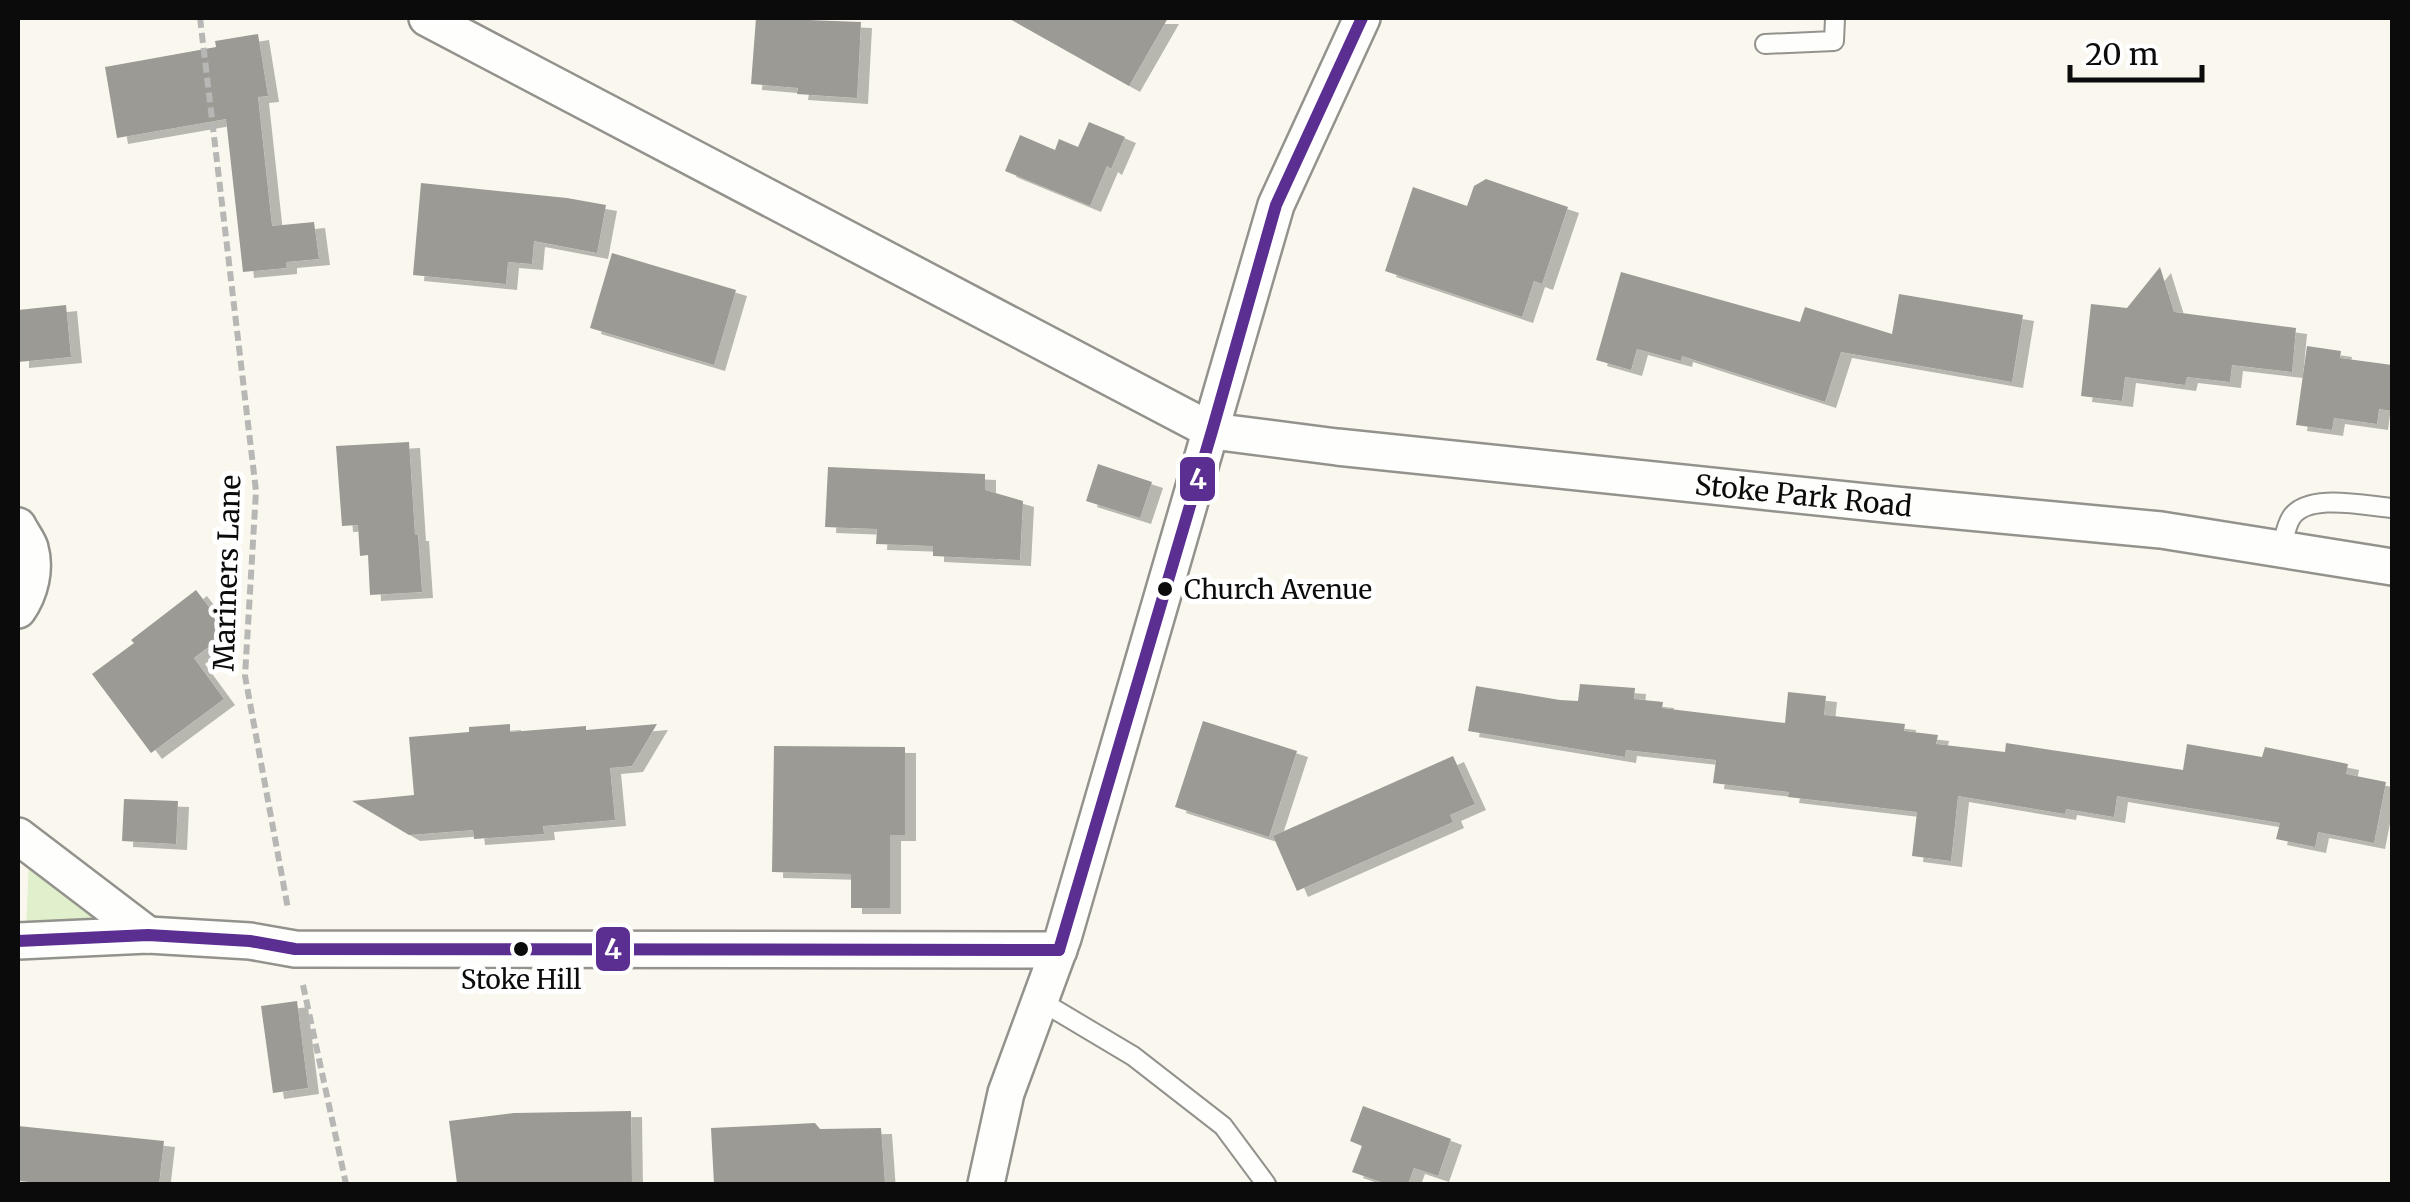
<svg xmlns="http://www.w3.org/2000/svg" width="2410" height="1202" viewBox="0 0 2410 1202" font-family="Merriweather,serif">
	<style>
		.grass { fill: #e1f0cc }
		.building { fill: #9c9a94; filter: url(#shadow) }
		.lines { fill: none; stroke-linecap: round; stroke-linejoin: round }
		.service-casing { stroke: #93928d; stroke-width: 22 }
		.minor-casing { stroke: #93928d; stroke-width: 40 }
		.path { stroke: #b7b7b5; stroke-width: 6; stroke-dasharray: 10 5; stroke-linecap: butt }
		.service { stroke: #fefefc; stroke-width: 18 }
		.minor { stroke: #fefefc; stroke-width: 35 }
		.bus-1-casing { stroke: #fff; stroke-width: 20 }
		.bus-1 { stroke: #5b2e91; stroke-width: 12 }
		.bus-dot { fill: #0b0b0b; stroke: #fff; stroke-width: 4 }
		.labels { text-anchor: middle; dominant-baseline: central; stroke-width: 10; stroke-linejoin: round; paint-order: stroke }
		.bus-label { font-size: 26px; fill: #0b0b0b; stroke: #fff; text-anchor: start }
		.street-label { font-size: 28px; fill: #0b0b0b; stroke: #fff }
		.line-badge { stroke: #fff; stroke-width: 4 }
		.badge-label { font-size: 28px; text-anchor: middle; font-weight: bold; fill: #fff }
	</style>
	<defs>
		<filter id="shadow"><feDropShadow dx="11" dy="6" stdDeviation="0" flood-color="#0004"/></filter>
	</defs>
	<rect width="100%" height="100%" fill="#faf8ee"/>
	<polygon class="grass" points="29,860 111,927 26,929"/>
	<g class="building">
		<polygon points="756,18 861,22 857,98 797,94 798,88 751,84"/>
		<polygon points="1008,18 1168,18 1129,86"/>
		<polygon points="258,34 268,96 258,97 272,226 314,222 319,259 286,262 286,268 243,272 226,119 117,138 105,67 216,47 215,41"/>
		<polygon points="1089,122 1125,137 1111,169 1107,166 1090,206 1005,171 1020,135 1055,150 1059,139 1078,147"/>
		<polygon points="1486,179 1568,207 1542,284 1534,281 1522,317 1385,271 1413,187 1467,206 1474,186"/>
		<polygon points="421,183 567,198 606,205 597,253 534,241 532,264 508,262 506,284 413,275"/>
		<polygon points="612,253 736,290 714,365 590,328"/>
		<polygon points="2160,267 2174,312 2296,328 2292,372 2232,365 2230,382 2187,377 2185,385 2125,377 2122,401 2081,396 2091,304 2127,308"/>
		<polygon points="1621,272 1800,322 1805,307 1892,334 1899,294 2023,315 2012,382 1841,352 1825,402 1682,356 1681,361 1637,349 1631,370 1596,360"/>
		<polygon points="66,305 71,357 18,362 18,310"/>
		<polygon points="2307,346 2341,351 2340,358 2392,365 2392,411 2379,409 2377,424 2334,418 2332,430 2296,425"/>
		<polygon points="409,442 415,535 418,535 422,592 370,595 368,555 360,556 358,525 342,526 336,446"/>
		<polygon points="1098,464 1152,482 1140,518 1086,501"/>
		<polygon points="828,467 985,474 985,490 1023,501 1020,560 933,556 933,546 876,544 877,529 825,527"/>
		<polygon points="196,590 228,632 194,658 224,699 151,753 92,674 134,643 131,640"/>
		<polygon points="1580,684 1635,688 1634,699 1663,702 1662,708 1785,723 1788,692 1826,696 1824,715 1905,724 1904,731 1938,735 1936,744 2005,752 2006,743 2183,770 2187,744 2262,757 2265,747 2348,764 2346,774 2386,782 2374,843 2318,832 2315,847 2276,839 2280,823 2117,796 2114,817 2066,809 2065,814 1958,796 1951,861 1912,856 1917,812 1788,797 1789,792 1713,783 1716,760 1626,750 1625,757 1468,731 1476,686 1560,700 1578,701"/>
		<polygon points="1203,721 1297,751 1269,837 1175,807"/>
		<polygon points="510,724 510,732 586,726 586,730 657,724 632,766 610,768 615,820 543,826 544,834 474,839 473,830 409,835 352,801 414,795 409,737 469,732 469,727"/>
		<polygon points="774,746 905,747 905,835 890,835 890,908 851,908 851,874 772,872"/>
		<polygon points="1453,756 1475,804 1450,815 1453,822 1297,891 1273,836"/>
		<polygon points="124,799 178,801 176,844 122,841"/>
		<polygon points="297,1001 308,1088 273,1093 261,1006"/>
		<polygon points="1363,1106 1451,1139 1438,1176 1414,1168 1408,1184 1387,1184 1352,1172 1362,1146 1350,1141"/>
		<polygon points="631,1111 632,1184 457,1184 449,1121 514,1113"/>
		<polygon points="815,1123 820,1129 881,1128 885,1184 714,1184 711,1128"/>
		<polygon points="18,1126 164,1141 159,1184 52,1184 18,1181"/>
	</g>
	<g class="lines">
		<defs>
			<g id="service">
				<polyline points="1765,44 1834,41 1835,18"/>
				<path d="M2281 549C2284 539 2286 526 2291 518 2307 492 2366 506 2392 508"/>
				<polyline points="1039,1000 1133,1056 1223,1126 1266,1184"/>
			</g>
			<g id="minor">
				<path id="s1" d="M427 18 1212 431 1337 447 1895 505 2161 530 2392 567"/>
				<path d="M18 526C21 533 28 541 30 548 36 569 30 593 18 610"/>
				<polyline points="18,836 148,935"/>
				<polyline points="18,941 148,935 250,941 295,949 1059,950"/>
				<polyline points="986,1184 1006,1093 1063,938 1276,205 1362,18"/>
			</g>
		</defs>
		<use href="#service" class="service-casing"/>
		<use href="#minor" class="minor-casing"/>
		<g class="path">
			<polyline points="200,18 256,491 245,676 288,909"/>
			<polyline points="303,985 346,1184"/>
		</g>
		<use href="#service" class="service"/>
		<use href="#minor" class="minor"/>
		<defs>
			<g id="bus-1">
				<polyline points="18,941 148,935 250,941 295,949 1059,950"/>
				<polyline points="1059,950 1212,431 1276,205 1362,18"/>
			</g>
		</defs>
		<use href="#bus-1" class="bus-1-casing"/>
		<use href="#bus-1" class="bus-1"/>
	</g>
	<g class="bus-dot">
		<circle cx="1165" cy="589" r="9"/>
		<circle cx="521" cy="949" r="9"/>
	</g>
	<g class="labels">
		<g class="bus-label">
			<text x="1184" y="589">Church Avenue</text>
			<text x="521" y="979" text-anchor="middle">Stoke Hill</text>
		</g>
		<g class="street-label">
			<text stroke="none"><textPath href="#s1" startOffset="1482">Stoke Park Road</textPath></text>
			<text transform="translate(227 573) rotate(-88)">Mariners Lane</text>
		</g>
	</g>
	<g class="line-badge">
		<rect x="1178" y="455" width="39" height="48" rx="10" fill="#5b2e91"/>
		<rect x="594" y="925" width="38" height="48" rx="10" fill="#5b2e91"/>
	</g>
	<g class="badge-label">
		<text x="1198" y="489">4</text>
		<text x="613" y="959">4</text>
	</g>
	<rect width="2410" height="1202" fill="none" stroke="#0b0b0b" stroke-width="40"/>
	<path d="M2070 65v15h132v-15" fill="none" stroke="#0b0b0b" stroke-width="5"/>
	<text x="2085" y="65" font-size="30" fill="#0b0b0b" stroke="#ffffff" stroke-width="8" paint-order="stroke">20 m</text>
</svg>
